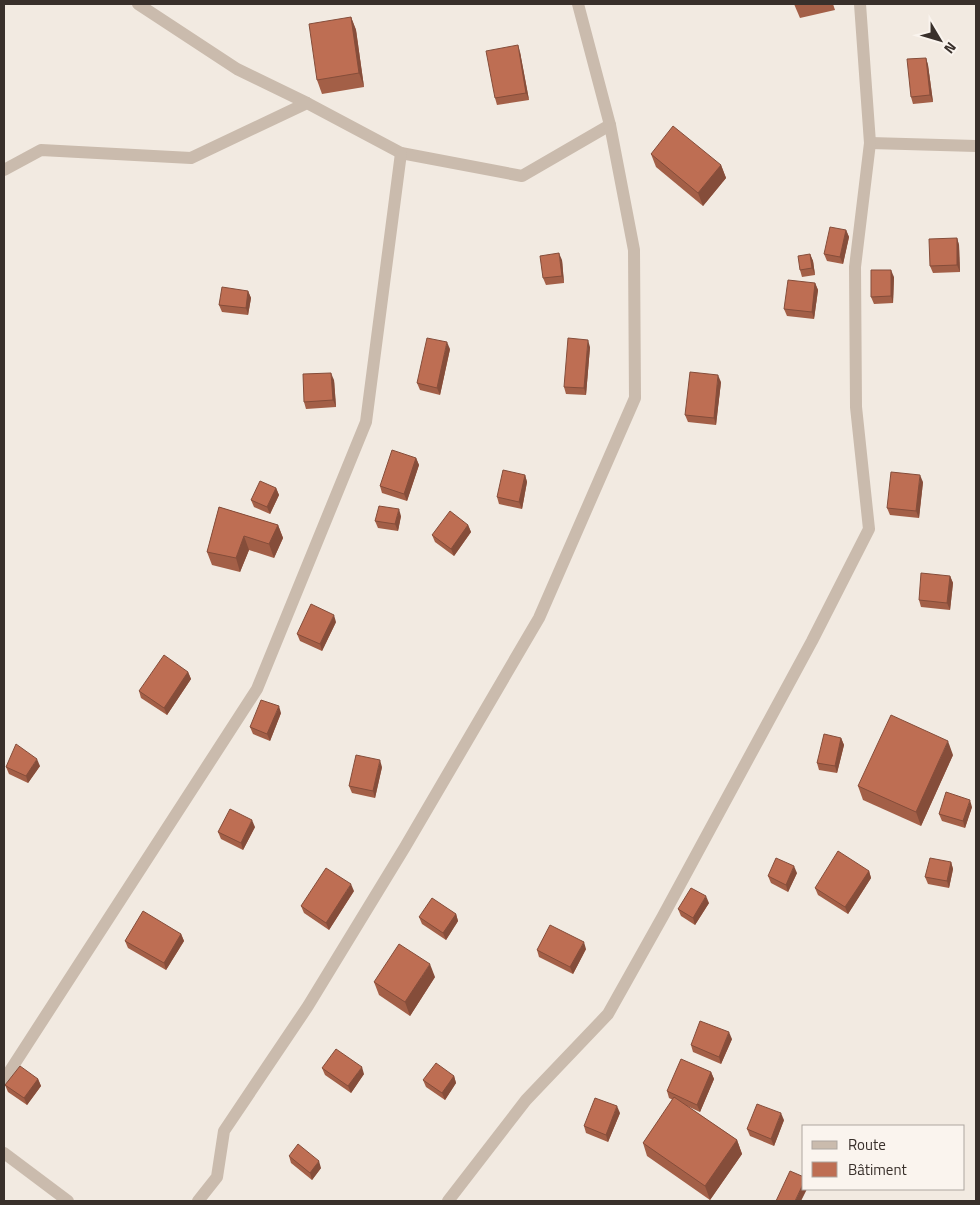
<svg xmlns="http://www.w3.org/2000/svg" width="980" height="1205" viewBox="0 0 980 1205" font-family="'Titillium Web',sans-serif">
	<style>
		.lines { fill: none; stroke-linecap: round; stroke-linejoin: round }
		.street { stroke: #cabbad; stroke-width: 12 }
		.wall { fill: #a35f47 }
		.shaded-wall { fill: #854d3a }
		.building { fill: #be6e53; stroke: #854d3a }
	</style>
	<rect width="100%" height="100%" fill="#f2eae1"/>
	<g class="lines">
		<g class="street">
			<polyline points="138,4 237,69 307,103"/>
			<polyline points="870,143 976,146"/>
			<polyline points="4,170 41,150 191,158 307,103 401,153 522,176 610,125"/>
			<polyline points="4,1080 257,689 366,422 401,153"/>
			<polyline points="4,1153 68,1201"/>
			<polyline points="198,1201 217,1177 224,1131 308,1006 405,847 539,618 635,398 634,250 610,125 578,4"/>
			<polyline points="448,1201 526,1100 608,1014 663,916 812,641 869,529 856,407 855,267 870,143 860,4"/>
		</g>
	</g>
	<g class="wall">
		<polygon points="794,4 833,4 835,10 800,18"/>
		<polygon points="351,17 356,30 364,87 322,94 317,80"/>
		<polygon points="520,52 529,100 497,105 495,98"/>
		<polygon points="926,58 928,65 933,102 913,104 911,97"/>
		<polygon points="651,154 721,165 726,178 703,206 656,167"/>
		<polygon points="846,230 849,237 843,264 827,261 824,254"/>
		<polygon points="957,238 959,245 960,272 933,273 930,266"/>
		<polygon points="810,254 813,261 815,275 802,277 800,270"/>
		<polygon points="562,260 564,283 546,285 543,278"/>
		<polygon points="894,277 893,303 874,304 871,297"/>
		<polygon points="815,283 818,290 814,319 787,316 784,309"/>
		<polygon points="248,291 251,298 248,315 222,312 219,305"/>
		<polygon points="590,347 586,395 566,394 564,387"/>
		<polygon points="450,349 440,395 420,390 417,383"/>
		<polygon points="334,380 336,407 306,409 304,402"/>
		<polygon points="721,382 716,425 688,422 685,415"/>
		<polygon points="416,458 419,465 407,501 382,493 380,486"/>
		<polygon points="525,475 527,482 522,509 499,504 497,497"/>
		<polygon points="923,482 919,518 890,515 887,508"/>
		<polygon points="276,488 279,495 270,514 254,507 251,500"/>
		<polygon points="219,507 278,525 283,538 274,558 249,550 240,572 212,565 207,552"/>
		<polygon points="401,516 398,531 378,528 375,521"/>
		<polygon points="468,525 471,532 454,556 435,542 432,535"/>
		<polygon points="950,576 953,583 950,610 921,607 919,600"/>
		<polygon points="336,622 322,651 300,641 297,634"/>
		<polygon points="188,672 191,679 167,715 141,698 139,691"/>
		<polygon points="281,713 270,741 253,734 250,727"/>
		<polygon points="841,738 844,745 837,773 819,770 817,763"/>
		<polygon points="953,755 921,826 863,800 858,786"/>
		<polygon points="40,766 28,783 9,774 6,767"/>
		<polygon points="382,767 375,798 352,793 349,786"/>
		<polygon points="972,807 965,828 942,821 939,814"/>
		<polygon points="255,827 243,850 221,839 218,832"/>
		<polygon points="951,862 953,869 949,888 928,884 925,877"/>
		<polygon points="869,871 871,878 848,914 818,895 815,888"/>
		<polygon points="797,873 788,892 771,883 768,876"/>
		<polygon points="354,891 329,930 304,913 301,906"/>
		<polygon points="709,903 695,925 681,916 678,909"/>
		<polygon points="456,914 458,921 446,940 422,924 419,917"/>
		<polygon points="181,934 184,941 166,970 128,948 125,941"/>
		<polygon points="586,949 573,974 539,957 537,950"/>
		<polygon points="435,977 410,1016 379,995 374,982"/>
		<polygon points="732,1039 721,1064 693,1052 691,1045"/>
		<polygon points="322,1068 364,1074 351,1093 325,1075"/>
		<polygon points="711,1072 714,1079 700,1112 687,1106 737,1140 742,1154 710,1200 647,1156 643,1143 673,1100 669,1098 667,1091"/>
		<polygon points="454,1076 456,1083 445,1100 426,1087 423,1080"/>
		<polygon points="38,1079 41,1086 27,1105 8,1092 5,1085"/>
		<polygon points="620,1113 608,1142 586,1133 584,1126"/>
		<polygon points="784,1120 774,1146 750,1136 747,1129"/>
		<polygon points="289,1156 321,1168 312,1180 291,1163"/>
	</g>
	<g class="shaded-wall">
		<polygon points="351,17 356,30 364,87 359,73"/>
		<polygon points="518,45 520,52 529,100 526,93"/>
		<polygon points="926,58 928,65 933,102 930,95"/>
		<polygon points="721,165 726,178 703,206 698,193"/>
		<polygon points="846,230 849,237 843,264 840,257"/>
		<polygon points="957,238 959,245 960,272 957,265"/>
		<polygon points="559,253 562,260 564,283 562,276"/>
		<polygon points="810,254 813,261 815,275 812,268"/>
		<polygon points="891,270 894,277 893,303 891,296"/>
		<polygon points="815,283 818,290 814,319 812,312"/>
		<polygon points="248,291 251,298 248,315 246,308"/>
		<polygon points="588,340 590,347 586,395 584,388"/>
		<polygon points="447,342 450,349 440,395 437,388"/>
		<polygon points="331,373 334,380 336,407 333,400"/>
		<polygon points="718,375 721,382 716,425 714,418"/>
		<polygon points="416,458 419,465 407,501 404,494"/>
		<polygon points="525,475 527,482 522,509 519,502"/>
		<polygon points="920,475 923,482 919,518 916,511"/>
		<polygon points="276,488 279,495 270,514 267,507"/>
		<polygon points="399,509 401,516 398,531 395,524"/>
		<polygon points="278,525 283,538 274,558 269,544"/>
		<polygon points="468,525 471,532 454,556 451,549"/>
		<polygon points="244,536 249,550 240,572 236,558"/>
		<polygon points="950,576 953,583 950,610 947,603"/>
		<polygon points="334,615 336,622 322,651 320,644"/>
		<polygon points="188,672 191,679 167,715 164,708"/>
		<polygon points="279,706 281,713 270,741 267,734"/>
		<polygon points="841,738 844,745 837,773 835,766"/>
		<polygon points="948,741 953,755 921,826 916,812"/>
		<polygon points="37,759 40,766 28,783 26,776"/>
		<polygon points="380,760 382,767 375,798 373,791"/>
		<polygon points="970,800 972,807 965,828 963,821"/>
		<polygon points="252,820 255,827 243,850 241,843"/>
		<polygon points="951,862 953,869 949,888 947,881"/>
		<polygon points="794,866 797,873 788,892 786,885"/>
		<polygon points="869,871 871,878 848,914 845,907"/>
		<polygon points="351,884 354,891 329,930 326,923"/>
		<polygon points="706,896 709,903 695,925 693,918"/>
		<polygon points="456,914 458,921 446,940 443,933"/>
		<polygon points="181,934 184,941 166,970 164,963"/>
		<polygon points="584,942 586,949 573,974 570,967"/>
		<polygon points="430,964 435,977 410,1016 405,1002"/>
		<polygon points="729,1032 732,1039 721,1064 719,1057"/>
		<polygon points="362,1067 364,1074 351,1093 348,1086"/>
		<polygon points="711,1072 714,1079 700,1112 697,1105"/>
		<polygon points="454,1076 456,1083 445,1100 442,1093"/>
		<polygon points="38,1079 41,1086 27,1105 24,1098"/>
		<polygon points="617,1106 620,1113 608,1142 606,1135"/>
		<polygon points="781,1113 784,1120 774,1146 771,1139"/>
		<polygon points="737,1140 742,1154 710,1200 705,1186"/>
		<polygon points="319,1161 321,1168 312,1180 310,1173"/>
		<polygon points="804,1182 804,1189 807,1189 801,1201 795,1201"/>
	</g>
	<g class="building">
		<polygon points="351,17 359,73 317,80 309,24"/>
		<polygon points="518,45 526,93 495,98 486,51"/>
		<polygon points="926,58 930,95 911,97 907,59"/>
		<polygon points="673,126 721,165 698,193 651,154"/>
		<polygon points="830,227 846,230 840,257 824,254"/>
		<polygon points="957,238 957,265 930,266 929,239"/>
		<polygon points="559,253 562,276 543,278 540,256"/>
		<polygon points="810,254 812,268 800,270 798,256"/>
		<polygon points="871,270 891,270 891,296 871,297"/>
		<polygon points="788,280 815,283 812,312 784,309"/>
		<polygon points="222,287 248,291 246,308 219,305"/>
		<polygon points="427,338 447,342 437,388 417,383"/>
		<polygon points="568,338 588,340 584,388 564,387"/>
		<polygon points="690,372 718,375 714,418 685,415"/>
		<polygon points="331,373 333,400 304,402 303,374"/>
		<polygon points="392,450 416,458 404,494 380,486"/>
		<polygon points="503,470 525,475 519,502 497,497"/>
		<polygon points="891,472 920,475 916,511 887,508"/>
		<polygon points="260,481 276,488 267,507 251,500"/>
		<polygon points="379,506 399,509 395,524 375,521"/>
		<polygon points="219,507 278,525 269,544 244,536 236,558 207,552"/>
		<polygon points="450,511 468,525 451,549 432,535"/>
		<polygon points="921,573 950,576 947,603 919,600"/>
		<polygon points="311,604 334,615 320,644 297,634"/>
		<polygon points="164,655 188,672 164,708 139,691"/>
		<polygon points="261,700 279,706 267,734 250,727"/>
		<polygon points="891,715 948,741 916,812 858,786"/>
		<polygon points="824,734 841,738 835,766 817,763"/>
		<polygon points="16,744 37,759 26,776 6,767"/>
		<polygon points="356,755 380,760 373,791 349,786"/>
		<polygon points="946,792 970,800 963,821 939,814"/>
		<polygon points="230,809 252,820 241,843 218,832"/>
		<polygon points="838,851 869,871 845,907 815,888"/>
		<polygon points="776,858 794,866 786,885 768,876"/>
		<polygon points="930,858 951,862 947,881 925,877"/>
		<polygon points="326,868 351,884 326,923 301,906"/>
		<polygon points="691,888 706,896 693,918 678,909"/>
		<polygon points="432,898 456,914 443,933 419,917"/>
		<polygon points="143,911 181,934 164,963 125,941"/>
		<polygon points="550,925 584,942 570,967 537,950"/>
		<polygon points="399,944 430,964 405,1002 374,982"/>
		<polygon points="700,1021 729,1032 719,1057 691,1045"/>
		<polygon points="336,1049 362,1067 348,1086 322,1068"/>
		<polygon points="681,1059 711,1072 697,1105 667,1091"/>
		<polygon points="436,1063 454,1076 442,1093 423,1080"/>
		<polygon points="20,1066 38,1079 24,1098 5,1085"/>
		<polygon points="674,1097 737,1140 705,1186 643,1143"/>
		<polygon points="595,1098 617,1106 606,1135 584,1126"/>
		<polygon points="757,1104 781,1113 771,1139 747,1129"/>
		<polygon points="298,1144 319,1161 310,1173 289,1156"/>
		<polygon points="790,1171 804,1177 804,1182 795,1201 776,1201"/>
	</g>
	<rect width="980" height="1205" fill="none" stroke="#39302b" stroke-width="10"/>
	<rect x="802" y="1125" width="162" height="65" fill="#faf4ee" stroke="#ada6a0"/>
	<rect x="812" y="1141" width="25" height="8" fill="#cabbad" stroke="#ada6a0"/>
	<text x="848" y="1150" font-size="15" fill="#39302b">Route</text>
	<rect x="812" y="1162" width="25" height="15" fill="#be6e53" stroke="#ada6a0"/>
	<text x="848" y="1175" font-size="15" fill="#39302b">Bâtiment</text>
	<g transform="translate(940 40) rotate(128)" stroke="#faf4ee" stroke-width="4" paint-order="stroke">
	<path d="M0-4L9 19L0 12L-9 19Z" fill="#39302b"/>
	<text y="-8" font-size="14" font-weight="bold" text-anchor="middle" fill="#39302b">N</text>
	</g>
</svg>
